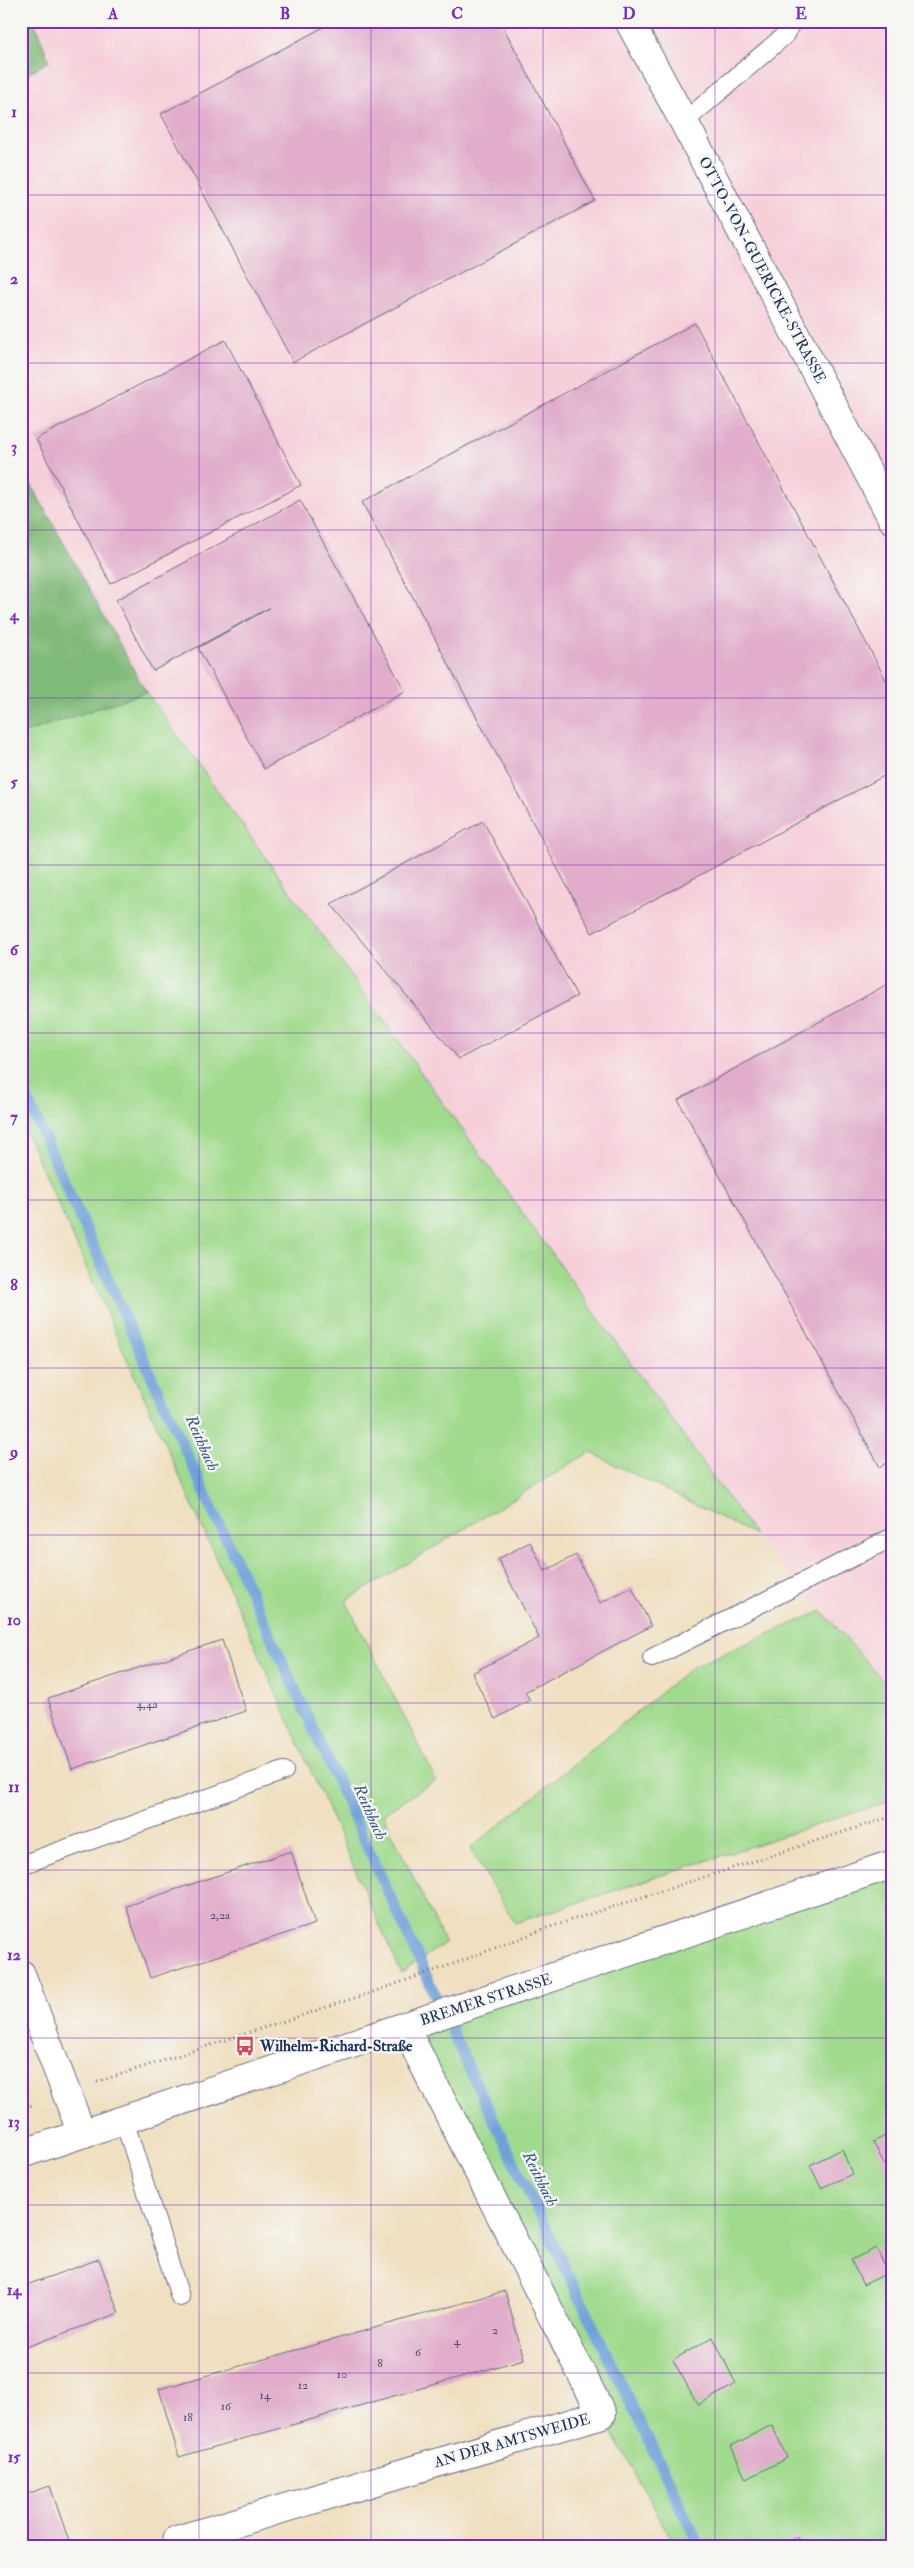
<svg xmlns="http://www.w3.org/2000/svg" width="914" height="2568" viewBox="0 0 914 2568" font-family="'IM FELL Double Pica',serif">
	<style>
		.built { fill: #f6cfd9 }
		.green { fill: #a0da8d; stroke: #5e8476 }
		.forest { fill: #80ba78; stroke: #4e746b }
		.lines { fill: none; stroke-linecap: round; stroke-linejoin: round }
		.stream { stroke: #71a1db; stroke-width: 11 }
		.building { fill: #e1adca }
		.service-casing { stroke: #666d80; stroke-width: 20 }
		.minor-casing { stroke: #666d80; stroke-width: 30 }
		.path { stroke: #666d80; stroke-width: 3; stroke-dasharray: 1 4; stroke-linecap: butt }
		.service { stroke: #fff; stroke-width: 18 }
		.minor { stroke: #fff; stroke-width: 28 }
		.grid { fill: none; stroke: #7b2cbf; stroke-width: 1; stroke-opacity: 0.55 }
		.labels { text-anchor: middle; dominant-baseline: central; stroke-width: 4.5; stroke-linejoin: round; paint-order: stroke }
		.number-label { font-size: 12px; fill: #4c4e79 }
		.street-label { font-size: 15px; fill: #1b2f5e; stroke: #f6f6f2 }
		.poi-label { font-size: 15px; font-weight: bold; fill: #1b2f5e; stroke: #f6f6f2; text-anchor: start }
		.water-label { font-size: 16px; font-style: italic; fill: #39578a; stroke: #f6f6f2 }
		.neatline { fill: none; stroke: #7b2cbf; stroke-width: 2 }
		.grid-label { font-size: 16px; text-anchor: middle; font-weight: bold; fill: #7b2cbf }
	</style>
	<rect width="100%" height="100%" fill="#f6f6f2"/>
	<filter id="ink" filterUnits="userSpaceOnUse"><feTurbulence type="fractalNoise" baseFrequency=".02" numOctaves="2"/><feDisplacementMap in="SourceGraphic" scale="10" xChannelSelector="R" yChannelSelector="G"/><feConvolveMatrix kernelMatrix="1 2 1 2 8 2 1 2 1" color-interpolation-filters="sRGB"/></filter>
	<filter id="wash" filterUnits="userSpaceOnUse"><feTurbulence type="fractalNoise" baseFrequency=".0096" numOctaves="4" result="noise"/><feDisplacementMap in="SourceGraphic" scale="20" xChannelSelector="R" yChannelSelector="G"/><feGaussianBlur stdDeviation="1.12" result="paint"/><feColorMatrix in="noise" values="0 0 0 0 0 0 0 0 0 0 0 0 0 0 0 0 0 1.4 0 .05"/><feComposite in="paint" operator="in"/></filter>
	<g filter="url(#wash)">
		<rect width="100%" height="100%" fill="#f0dfc0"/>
		<polygon class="built" points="34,21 893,21 893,1692 755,1535 146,692 21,466 21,78 49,61"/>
		<g class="green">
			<polygon points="146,692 755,1535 590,1452 346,1601 436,1780 383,1814 445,1943 401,1973 21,1121 21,734"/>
			<polygon points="822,1611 893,1692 893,1800 515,1923 470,1849 692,1667"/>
			<polygon points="893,1864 893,2547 676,2547 602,2414 404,2026"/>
		</g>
		<g class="forest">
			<polygon points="21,21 34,21 49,61 21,78"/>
			<polygon points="21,466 146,692 21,734"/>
		</g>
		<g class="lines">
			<polyline class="stream" points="21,1085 155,1384 472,2075 700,2547"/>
		</g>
		<g id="blocks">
			<g class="building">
				<polygon points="335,21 500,21 595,201 293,362 161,114"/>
				<polygon points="695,323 893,693 893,771 592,933 362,502"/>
				<polygon points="225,340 301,485 111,584 36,439"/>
				<polygon points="300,500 405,691 264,769 198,648 269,608 153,671 116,600"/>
				<polygon points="483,821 577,996 459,1059 331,904"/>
				<polygon points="893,981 893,1460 880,1467 678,1100"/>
				<polygon points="530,1542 545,1571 576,1555 600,1603 632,1587 651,1626 525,1692 530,1700 495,1719 472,1673 539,1638 498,1559"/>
				<polygon points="222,1640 246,1711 72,1769 48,1698"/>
				<polygon points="291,1851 315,1924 150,1978 126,1906"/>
				<polygon points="893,2132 893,2174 890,2175 873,2142"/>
				<polygon points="842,2149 852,2174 821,2188 810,2165"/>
				<polygon points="876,2248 888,2273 863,2285 851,2260"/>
				<polygon points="99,2259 119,2313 21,2349 21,2287"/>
				<polygon points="505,2291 524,2359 179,2457 159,2389"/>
				<polygon points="713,2337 736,2384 698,2405 673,2360"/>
				<polygon points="772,2425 787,2458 746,2479 731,2446"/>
				<polygon points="50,2486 71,2547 21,2547 21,2496"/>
				<polygon points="797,2537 802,2547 776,2547"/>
			</g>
		</g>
	</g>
	<g filter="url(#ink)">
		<use href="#blocks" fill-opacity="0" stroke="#666d80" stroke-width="1"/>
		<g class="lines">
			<defs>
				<g id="service">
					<polyline points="684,122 784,36 792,21"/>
					<polyline points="652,1658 893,1537"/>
					<polyline points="21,1865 284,1771"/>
					<polyline points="124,2120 180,2297"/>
				</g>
				<g id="minor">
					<polyline points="629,21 684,122 893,520"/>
					<polyline points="21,1974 82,2134"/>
					<polyline points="21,2154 893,1864"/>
					<polyline points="177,2540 602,2414 404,2026"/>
				</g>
			</defs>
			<use href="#service" class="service-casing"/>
			<use href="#minor" class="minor-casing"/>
			<g class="path">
				<polyline points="97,2082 364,1995 456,1963 544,1929 893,1816"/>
				<polyline points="21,2109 35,2104"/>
			</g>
			<use href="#service" class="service"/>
			<use href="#minor" class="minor"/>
		</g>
	</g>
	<path class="grid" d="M199 21V2547M371 21V2547M543 21V2547M715 21V2547M21 195H893M21 363H893M21 530H893M21 698H893M21 865H893M21 1033H893M21 1200H893M21 1368H893M21 1535H893M21 1703H893M21 1870H893M21 2038H893M21 2205H893M21 2373H893"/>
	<defs>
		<symbol id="bus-bare" viewBox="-9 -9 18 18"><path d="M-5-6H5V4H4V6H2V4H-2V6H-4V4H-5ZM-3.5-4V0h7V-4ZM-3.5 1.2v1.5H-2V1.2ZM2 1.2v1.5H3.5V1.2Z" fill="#d1495b" stroke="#f6f6f2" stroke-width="2.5" paint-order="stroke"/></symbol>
	</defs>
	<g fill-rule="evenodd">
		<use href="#bus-bare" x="231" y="2032" width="28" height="28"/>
	</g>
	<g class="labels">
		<g class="number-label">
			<text x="147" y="1704">4,4a</text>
			<text x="220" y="1915">2,2a</text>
			<text x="495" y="2330">2</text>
			<text x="457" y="2341">4</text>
			<text x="418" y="2352">6</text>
			<text x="380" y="2363">8</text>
			<text x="342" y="2374">10</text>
			<text x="303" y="2385">12</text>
			<text x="265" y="2395">14</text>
			<text x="226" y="2406">16</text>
			<text x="188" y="2417">18</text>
		</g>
		<g class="street-label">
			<text transform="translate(762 270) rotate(62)">OTTO-VON-GUERICKE-STRASSE</text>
			<text transform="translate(486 2000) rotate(-18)">BREMER STRASSE</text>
			<text transform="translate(512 2441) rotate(-16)">AN DER AMTSWEIDE</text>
		</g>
		<g class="poi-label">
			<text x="260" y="2046">Wilhelm-Richard-Straße</text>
		</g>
		<g class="water-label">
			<text transform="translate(202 1443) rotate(66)">Reithbach</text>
			<text transform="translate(370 1812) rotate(66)">Reithbach</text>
			<text transform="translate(540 2179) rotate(64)">Reithbach</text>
		</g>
	</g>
	<rect width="914" height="2568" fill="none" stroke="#f6f6f2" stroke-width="55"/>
	<rect x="28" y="28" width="858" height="2512" class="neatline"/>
	<g class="grid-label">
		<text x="113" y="19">A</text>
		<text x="285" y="19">B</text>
		<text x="457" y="19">C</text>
		<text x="629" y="19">D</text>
		<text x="801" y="19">E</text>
		<text x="14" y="117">1</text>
		<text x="14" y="284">2</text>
		<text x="14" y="452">3</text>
		<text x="14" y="620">4</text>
		<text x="14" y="787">5</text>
		<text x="14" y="955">6</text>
		<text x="14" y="1122">7</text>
		<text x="14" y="1290">8</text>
		<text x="14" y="1457">9</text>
		<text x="14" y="1625">10</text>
		<text x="14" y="1792">11</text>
		<text x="14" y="1960">12</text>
		<text x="14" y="2127">13</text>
		<text x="14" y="2295">14</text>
		<text x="14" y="2462">15</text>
	</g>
</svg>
